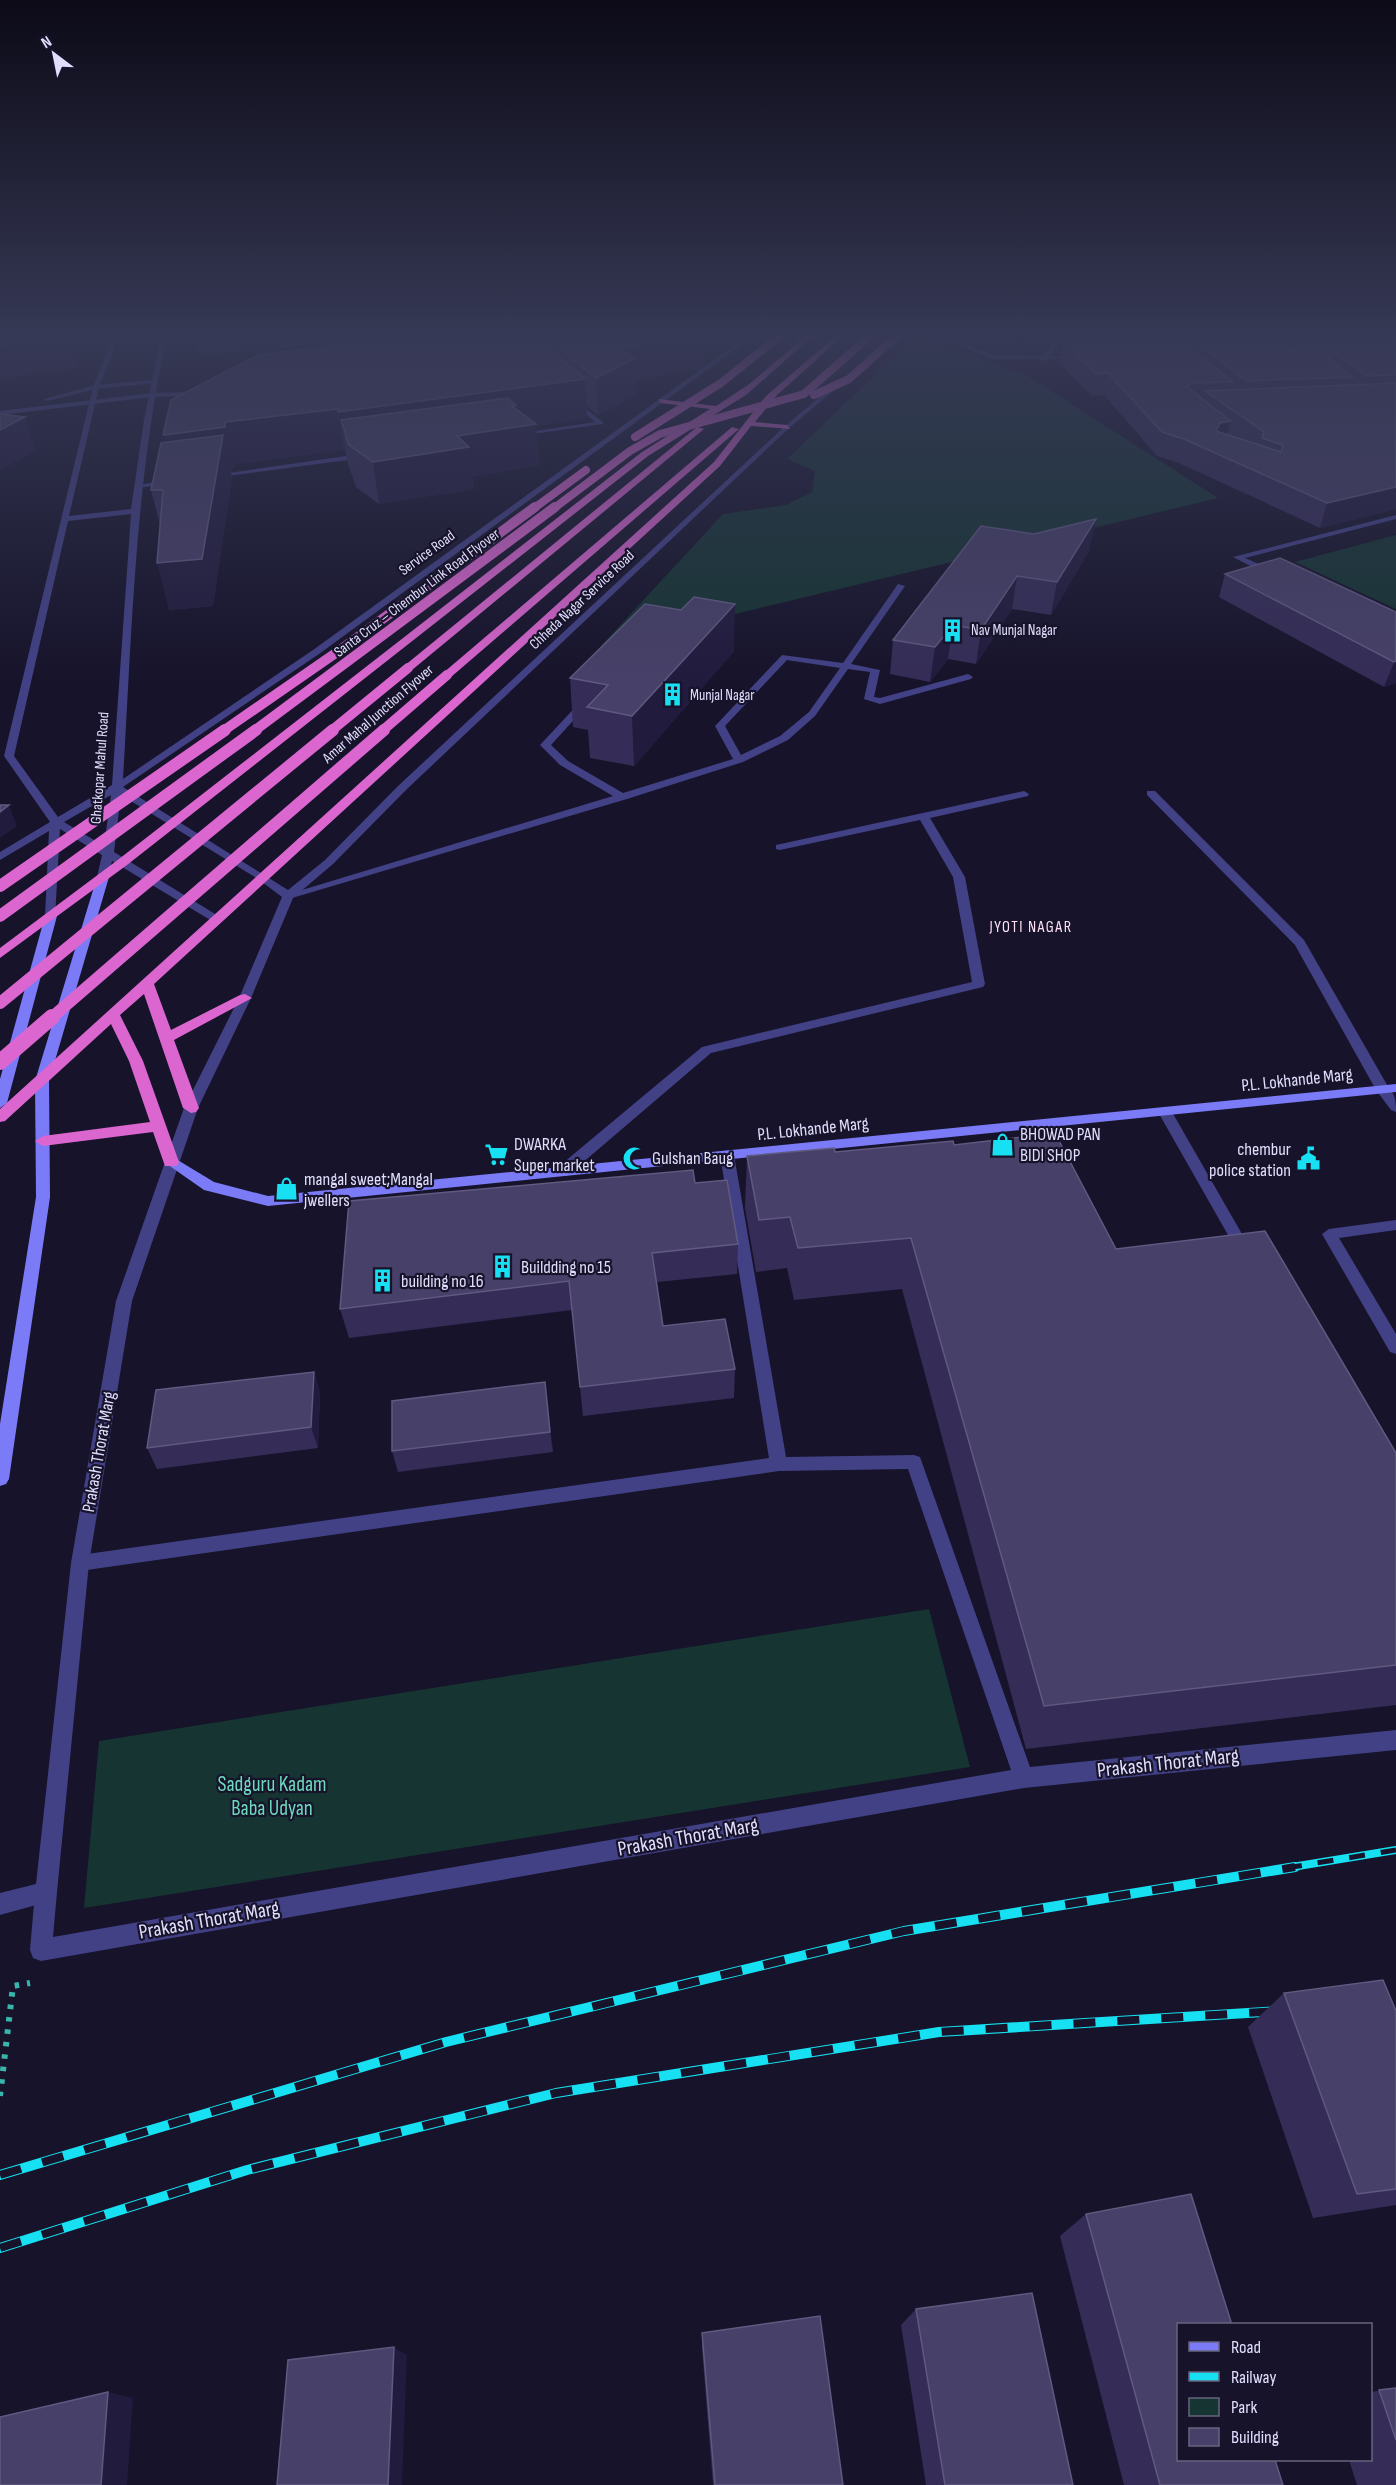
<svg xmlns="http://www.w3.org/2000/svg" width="1396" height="2485" viewBox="0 0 1396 2485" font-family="'Sofia Sans Condensed',sans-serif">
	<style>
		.green { fill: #163432 }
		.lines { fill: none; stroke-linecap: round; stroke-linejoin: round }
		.path { stroke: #39b6ac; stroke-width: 6; stroke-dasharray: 4.5 8; stroke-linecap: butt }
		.service { fill: #424186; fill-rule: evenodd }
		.minor { fill: #424186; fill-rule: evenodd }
		.tertiary { fill: #424186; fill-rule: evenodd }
		.secondary { fill: #7b7bf7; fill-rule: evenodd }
		.trunk { fill: #db66d0; fill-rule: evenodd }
		.rail-far1-casing { stroke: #16e0f1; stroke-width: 8 }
		.rail-casing { stroke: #16e0f1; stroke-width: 10 }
		.rail-far1 { stroke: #16132a; stroke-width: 5; stroke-dasharray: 16; stroke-linecap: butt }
		.rail { stroke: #16132a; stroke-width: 8; stroke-dasharray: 22; stroke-linecap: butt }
		.trunk-bridge-far3 { stroke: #db66d0; stroke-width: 8 }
		.trunk-bridge-far2 { stroke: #db66d0; stroke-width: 10 }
		.trunk-bridge-far1 { stroke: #db66d0; stroke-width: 12 }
		.trunk-bridge { stroke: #db66d0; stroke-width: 16 }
		.wall { fill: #352d57 }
		.shaded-wall { fill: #211b3d }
		.building { fill: #474068; stroke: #605980; stroke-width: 1.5 }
		.labels { text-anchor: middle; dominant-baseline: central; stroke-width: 4.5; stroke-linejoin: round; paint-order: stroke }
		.far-street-label { font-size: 15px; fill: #e1defd; stroke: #16132a }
		.far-poi-label { font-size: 15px; fill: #e1defd; stroke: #16132a; text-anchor: start }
		.far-neighbourhood-label { font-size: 16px; letter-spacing: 1.5px; fill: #fde0f3; stroke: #16132a }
		.street-label { font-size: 18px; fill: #e1defd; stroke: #16132a }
		.poi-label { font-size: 18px; fill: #e1defd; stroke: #16132a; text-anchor: start }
		.near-street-label { font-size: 21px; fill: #e1defd; stroke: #16132a }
		.near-park-label { font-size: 21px; fill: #6ddabd; stroke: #16132a }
	</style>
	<rect width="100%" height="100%" fill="#16132a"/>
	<g class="green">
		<polygon points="917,335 1029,377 1218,498 601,646 723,514 786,505 812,492 815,471 787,459"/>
		<polygon points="1396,535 1396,609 1295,562"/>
		<polygon points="929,1609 970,1767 84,1908 99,1741"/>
	</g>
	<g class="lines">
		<polyline class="path" points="0,2096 13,1986 30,1983"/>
		<g class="service">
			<path d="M898 584 905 586 851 664 880 670 874 697 880 698 968 674 973 677 971 679 880 704 864 699 870 672 848 669 815 716 788 740 743 762 627 799 292 898 288 899 282 896 613 796 560 765 540 745 582 700 590 702 551 745 568 761 623 793 733 759 715 726 717 724 782 655 843 663ZM787 660 840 668 809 712 780 736 741 755 725 726Z"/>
			<path d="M1383 1086C1395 1089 1396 1101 1396 1112L1391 1110 1376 1090Z"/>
			<polygon points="1396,1220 1396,1230 1339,1238 1396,1334 1396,1354 1390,1352 1322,1234 1329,1229"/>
		</g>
		<g class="minor">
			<polygon points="933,335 943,335 993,355 1042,356 1060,335 1067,335 1049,356 1081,358 1046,359 1042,362 1039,359 992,359"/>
			<polygon points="153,380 155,383 96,389 47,401 44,399 96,385"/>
			<polygon points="202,392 204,395 152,397 0,415 0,411 152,393"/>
			<polygon points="572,398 603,422 603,424 518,436 515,434 595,422 570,401"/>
			<polygon points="367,453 370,457 212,478 208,476"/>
			<polygon points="171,479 174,483 138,488 134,486"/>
			<polygon points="1396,515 1396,519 1245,558 1274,571 1274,575 1268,575 1233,557"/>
			<polygon points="1024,791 1029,794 1028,796 930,818 965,877 985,984 983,987 711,1053 567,1176 557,1176 555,1172 557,1168 702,1047 972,982 953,877 920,820 780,850 776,849 776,845"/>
			<polygon points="1147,791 1155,791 1304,940 1390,1090 1388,1093 1378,1093 1376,1090 1295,945 1147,795"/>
			<polygon points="1165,1107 1172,1112 1250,1248 1253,1252 1250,1256 1240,1256 1158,1112"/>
			<polygon points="727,1150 734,1155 786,1457 914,1455 920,1457 1030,1767 1396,1730 1396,1750 1024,1788 41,1961 33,1958 30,1950 35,1892 38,1884 46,1881 54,1884 57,1892 53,1937 1011,1770 908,1469 779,1471 80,1571 74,1569 71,1563 74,1557 80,1555 769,1458 720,1155"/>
		</g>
		<g class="tertiary">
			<path d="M114 335H120L99 387 69 516 131 509 144 420 161 335H167C135 482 132 630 123 779L313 650 748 335H755L319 654 123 787 288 890 325 860 398 786 785 426 840 380 845 381 789 428 406 790 333 864 293 898 251 998 198 1108 132 1301 89 1563 57 1892 54 1900 0 1915V1893L36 1884 71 1563 116 1301 184 1108 239 998 282 897 258 879 121 795 114 852 220 917V921H212L112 861 107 879H99L97 877 102 855 60 829 55 918H47L45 916 49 831 0 860V852L50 822 4 756 93 387ZM131 514 112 785 58 817 14 756 68 521ZM111 795 104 846 64 822Z"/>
			<polygon points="900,335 908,335 882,353 878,353 878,351"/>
		</g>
		<g class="secondary">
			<polygon points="103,874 109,877 49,1081 50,1197 9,1479 6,1484 0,1486 0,1424 36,1197 35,1081 97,877"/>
			<polygon points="51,912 57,916 7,1103 0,1108 0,1079 45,916"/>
			<polygon points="1396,1084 1396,1092 268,1206 204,1190 164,1162 166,1159 176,1159 214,1182 268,1196"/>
		</g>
		<g class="trunk">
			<polygon points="807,335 814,335 746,395 648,456 127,865 0,958 0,948 119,859 642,452 710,409 661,403 658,399 716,406 748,385"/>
			<polygon points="837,335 844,335 777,395 755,422 787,425 790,429 751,426 720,466 154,984 171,1030 240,995 245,994 252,998 174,1040 199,1108 196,1112 191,1113 183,1108 144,994 120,1015 143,1061 179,1162 177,1166 165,1166 153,1132 43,1146 35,1141 43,1136 150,1122 129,1061 111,1024 5,1121 0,1122 0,1109 714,462 766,396"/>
			<polygon points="697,427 704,429 412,670 404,670 404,666"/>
			<polygon points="732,427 739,429 451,677 443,677 443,673"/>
		</g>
		<defs>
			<polyline id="rail-far1" points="1286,1868 1396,1850"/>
			<g id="rail">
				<polyline points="0,2175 446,2042 904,1931 1295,1867"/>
				<polyline points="0,2248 247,2170 556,2093 939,2032 1279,2011"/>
			</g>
		</defs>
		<use href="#rail-far1" class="rail-far1-casing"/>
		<use href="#rail" class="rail-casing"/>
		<use href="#rail-far1" class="rail-far1"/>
		<use href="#rail" class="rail"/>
		<g class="trunk-bridge-far3">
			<polyline points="814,395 849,379 898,335"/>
			<polyline points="635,437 721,383 781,335"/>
			<polyline points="533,509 586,470"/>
			<polyline points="553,509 630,451 660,434 804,394 871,335"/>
		</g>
		<g class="trunk-bridge-far2">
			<polyline points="223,731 343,648 535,507"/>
			<polyline points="254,731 555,507"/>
			<polyline points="331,731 408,668"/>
			<polyline points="382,731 447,675"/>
		</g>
		<g class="trunk-bridge-far1">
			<polyline points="0,886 225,730"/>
			<polyline points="0,916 256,730"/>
			<polyline points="0,1003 333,730"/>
			<polyline points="50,1019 384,730"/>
		</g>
		<polyline class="trunk-bridge" points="0,1062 52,1017"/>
	</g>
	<g class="wall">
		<polygon points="193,335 249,335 242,352 198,354"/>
		<polygon points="301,335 704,335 704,348 702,348 702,365 697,369 636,380 636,394 598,415 586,405 587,418 536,426 539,465 472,477 474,489 379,504 356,487 347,461 346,453 345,453 344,450 235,464 234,468 230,469 232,477 213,606 169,610 160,525 151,490 165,443 280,352 279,347"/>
		<polygon points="1130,335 1396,335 1396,509 1320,528 1179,463 1157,456 1104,395 1092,396 1059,363 1063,342 1133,339"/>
		<polygon points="981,526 1089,551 1051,615 1012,609 976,664 948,659 930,682 890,674 893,640"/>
		<polygon points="1225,574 1396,612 1396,683 1384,687 1219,597"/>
		<polygon points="734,651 634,766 590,758 588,730 573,727 570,678"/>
		<polygon points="954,1145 1116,1249 1396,1453 1396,1705 1026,1749 902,1289 794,1300 787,1268 756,1272 745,1208 747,1156"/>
		<polygon points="695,1183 738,1244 737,1274 657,1282 663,1326 735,1369 734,1398 583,1416 572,1310 349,1338 340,1309"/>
		<polygon points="314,1372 320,1393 318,1448 157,1469 147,1448"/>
		<polygon points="545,1382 553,1452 398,1472 392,1451"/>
		<polygon points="1284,1993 1396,2011 1396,2205 1313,2218 1248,2027"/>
		<polygon points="1086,2214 1283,2485 1124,2485 1060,2236"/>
		<polygon points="916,2309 1073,2485 926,2485 901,2325"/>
		<polygon points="702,2333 843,2485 713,2485 702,2348"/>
		<polygon points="1396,2388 1396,2485 1357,2485 1349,2460 1371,2460 1371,2392"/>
	</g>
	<g class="shaded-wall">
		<polygon points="64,335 69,335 78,367 0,379 0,345"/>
		<polygon points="239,335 249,335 242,352"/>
		<polygon points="379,335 513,335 286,382 279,347"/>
		<polygon points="677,335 704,335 702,365 697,369 636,380 636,394 598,415 596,378 617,348"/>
		<polygon points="585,379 587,418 536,426 539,465 472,477 474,489 379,504 373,462 341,420 346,453 345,453 338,412"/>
		<polygon points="337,409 344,450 235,464 234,468 230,469 232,477 213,606 169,610 157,563 174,476 163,435 225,422"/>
		<polygon points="25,417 36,451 0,470 0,430"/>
		<polygon points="1231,421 1225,444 1216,431 1220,423"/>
		<polygon points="1396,487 1396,509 1320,528 1327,503"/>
		<polygon points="1096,519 1089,551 1051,615 1057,582"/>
		<polygon points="1017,576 1012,609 976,664 981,630"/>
		<polygon points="735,604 734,651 634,766 632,716"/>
		<polygon points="953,625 948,659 930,682 935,647"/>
		<polygon points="1396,661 1396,683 1384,687 1394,662"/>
		<polygon points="9,805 17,826 0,838 0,812"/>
		<polygon points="314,1372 320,1393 318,1448 311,1427"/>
		<polygon points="545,1382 548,1403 553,1452 550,1432"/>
		<polygon points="394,2347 407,2355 402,2485 388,2485"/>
		<polygon points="108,2392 133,2398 127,2485 101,2485"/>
	</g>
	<g class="building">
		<polygon points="0,335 64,335 0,345"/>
		<polygon points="301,335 379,335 279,347"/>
		<polygon points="422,335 532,335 585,379 338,412 337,409 225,422 225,427 163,435 171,400 258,355"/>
		<polygon points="543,335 691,335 617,348 635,358 596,378"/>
		<polygon points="1219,335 1273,335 1292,350 1298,351 1299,345 1287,335 1396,335 1396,375 1366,376 1336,354 1330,353 1329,359 1353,377 1246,381 1191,337"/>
		<polygon points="1177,337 1233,382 1191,383 1187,387 1231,421 1220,423 1216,431 1281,452 1283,445 1262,438 1264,432 1205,391 1396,383 1396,487 1327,503 1184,439 1162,432 1108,373 1096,374 1063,342"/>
		<polygon points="508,398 516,405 512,406 536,424 457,436 469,447 373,462 349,445 341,420"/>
		<polygon points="0,414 25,417 0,430"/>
		<polygon points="223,435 202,559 157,563 163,490 151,490 161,443"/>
		<polygon points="1096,519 1057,582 1017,576 981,630 953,625 935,647 893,640 981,526 1034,534"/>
		<polygon points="1280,558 1396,612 1396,661 1394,662 1225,574"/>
		<polygon points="694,597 735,604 632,716 587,707 608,685 570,678 645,604 681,610"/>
		<polygon points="0,805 9,805 0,812"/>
		<polygon points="1055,1133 1116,1249 1265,1231 1396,1453 1396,1665 1044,1706 911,1238 798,1248 790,1217 759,1220 747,1156 834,1148 835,1152 953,1141 954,1145"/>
		<polygon points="693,1170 695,1183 727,1180 738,1244 652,1253 663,1326 725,1319 735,1369 580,1387 569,1281 340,1309 349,1201"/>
		<polygon points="314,1372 311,1427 147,1448 156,1390"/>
		<polygon points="545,1382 550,1432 392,1451 392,1401"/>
		<polygon points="1383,1980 1396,2011 1396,2189 1357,2194 1284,1993"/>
		<polygon points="1191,2194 1232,2325 1179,2325 1179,2460 1275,2460 1283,2485 1160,2485 1086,2214"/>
		<polygon points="1032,2293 1073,2485 945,2485 916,2309"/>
		<polygon points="820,2316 843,2485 715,2485 702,2333"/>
		<polygon points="394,2347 388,2485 277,2485 288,2360"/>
		<polygon points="1396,2388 1396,2440 1379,2390"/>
		<polygon points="108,2392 101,2485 0,2485 0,2417"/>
	</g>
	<linearGradient id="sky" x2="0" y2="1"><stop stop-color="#0c0a17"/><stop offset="0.49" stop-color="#363955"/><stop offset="1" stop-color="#363955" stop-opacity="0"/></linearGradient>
	<rect width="1396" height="683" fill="url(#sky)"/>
	<defs>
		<symbol id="building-bare" viewBox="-9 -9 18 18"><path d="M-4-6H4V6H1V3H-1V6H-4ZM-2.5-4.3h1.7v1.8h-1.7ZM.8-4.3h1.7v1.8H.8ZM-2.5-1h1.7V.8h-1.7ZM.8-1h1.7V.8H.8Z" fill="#16e0f1" stroke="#16132a" stroke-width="2.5" paint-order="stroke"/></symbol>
		<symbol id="shop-bare" viewBox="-9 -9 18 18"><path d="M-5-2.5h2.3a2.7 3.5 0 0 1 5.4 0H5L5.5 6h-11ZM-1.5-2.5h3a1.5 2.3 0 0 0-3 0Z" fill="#16e0f1" stroke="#16132a" stroke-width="2.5" paint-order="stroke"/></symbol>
		<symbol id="supermarket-bare" viewBox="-9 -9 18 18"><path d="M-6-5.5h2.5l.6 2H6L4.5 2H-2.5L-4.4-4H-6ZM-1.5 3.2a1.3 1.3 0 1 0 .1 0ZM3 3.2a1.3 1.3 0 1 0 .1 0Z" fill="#16e0f1" stroke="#16132a" stroke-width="2.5" paint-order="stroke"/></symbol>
		<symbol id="mosque-bare" viewBox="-9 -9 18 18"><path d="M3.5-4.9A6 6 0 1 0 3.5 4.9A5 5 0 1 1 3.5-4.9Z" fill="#16e0f1" stroke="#16132a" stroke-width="2.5" paint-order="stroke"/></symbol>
		<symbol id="civic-bare" viewBox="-9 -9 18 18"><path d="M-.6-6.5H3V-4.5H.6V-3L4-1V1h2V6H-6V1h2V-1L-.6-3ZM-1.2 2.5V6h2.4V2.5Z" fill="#16e0f1" stroke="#16132a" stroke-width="2.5" paint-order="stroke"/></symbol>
	</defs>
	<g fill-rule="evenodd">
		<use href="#building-bare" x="936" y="614" width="33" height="33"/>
		<use href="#building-bare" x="656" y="678" width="33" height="33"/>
		<use href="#shop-bare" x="986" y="1128" width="33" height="33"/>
		<use href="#supermarket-bare" x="480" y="1138" width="33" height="33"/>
		<use href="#mosque-bare" x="618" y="1142" width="33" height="33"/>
		<use href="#civic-bare" x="1292" y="1142" width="33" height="33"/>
		<use href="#shop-bare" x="270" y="1172" width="33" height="33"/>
		<use href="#building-bare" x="486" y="1250" width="33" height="33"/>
		<use href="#building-bare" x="366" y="1264" width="33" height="33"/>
	</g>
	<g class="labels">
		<g class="far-street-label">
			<text transform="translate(427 553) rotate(-36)">Service Road</text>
			<text transform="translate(417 593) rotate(-37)">Santa Cruz – Chembur Link Road Flyover</text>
			<text transform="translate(582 600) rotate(-43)">Chheda Nagar Service Road</text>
			<text transform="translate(378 714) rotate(-41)">Amar Mahal Junction Flyover</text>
			<text transform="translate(100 768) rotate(-86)">Ghatkopar Mahul Road</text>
		</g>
		<g class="far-poi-label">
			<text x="971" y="630">Nav Munjal Nagar</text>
			<text x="690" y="695">Munjal Nagar</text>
		</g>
		<g class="far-neighbourhood-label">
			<text x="1031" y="927">JYOTI NAGAR</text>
		</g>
		<g class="street-label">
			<text transform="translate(1297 1080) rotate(-6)">P.L. Lokhande Marg</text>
			<text transform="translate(813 1129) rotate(-6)">P.L. Lokhande Marg</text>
			<text transform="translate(99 1452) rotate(-80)">Prakash Thorat Marg</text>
		</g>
		<g class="poi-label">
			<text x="1020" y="1134">BHOWAD PAN<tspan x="1020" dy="21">BIDI SHOP</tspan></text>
			<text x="514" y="1144">DWARKA<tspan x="514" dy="21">Super market</tspan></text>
			<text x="1291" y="1149" text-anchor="end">chembur<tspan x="1291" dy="21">police station</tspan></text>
			<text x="652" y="1158">Gulshan Baug</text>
			<text x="304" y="1179">mangal sweet;Mangal<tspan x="304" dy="21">jwellers</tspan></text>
			<text x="521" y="1267">Buildding no 15</text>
			<text x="401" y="1281">building no 16</text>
		</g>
		<g class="near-street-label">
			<text transform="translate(1168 1763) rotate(-6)">Prakash Thorat Marg</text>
			<text transform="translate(688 1837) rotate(-10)">Prakash Thorat Marg</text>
			<text transform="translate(209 1920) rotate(-10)">Prakash Thorat Marg</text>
		</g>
		<g class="near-park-label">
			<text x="272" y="1784">Sadguru Kadam<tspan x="272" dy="24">Baba Udyan</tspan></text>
		</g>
	</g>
	<rect x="1177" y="2323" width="195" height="138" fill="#16132a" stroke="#67647e" stroke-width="1.5"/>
	<rect x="1189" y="2342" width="30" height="9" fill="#7b7bf7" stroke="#67647e" stroke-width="1.5"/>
	<text x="1231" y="2353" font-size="18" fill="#e1defd">Road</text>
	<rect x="1189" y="2372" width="30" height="9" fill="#16e0f1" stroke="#67647e" stroke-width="1.5"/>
	<text x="1231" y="2383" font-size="18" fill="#e1defd">Railway</text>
	<rect x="1189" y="2398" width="30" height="18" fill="#163432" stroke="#67647e" stroke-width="1.5"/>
	<text x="1231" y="2413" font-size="18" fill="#e1defd">Park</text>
	<rect x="1189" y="2428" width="30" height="18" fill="#474068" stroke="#67647e" stroke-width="1.5"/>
	<text x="1231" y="2443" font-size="18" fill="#e1defd">Building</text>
	<g transform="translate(54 54) rotate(328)" stroke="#16132a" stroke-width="4.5" paint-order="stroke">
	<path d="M0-4.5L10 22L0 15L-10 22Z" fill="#e1defd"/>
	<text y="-9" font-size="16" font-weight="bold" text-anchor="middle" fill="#e1defd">N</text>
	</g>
</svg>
